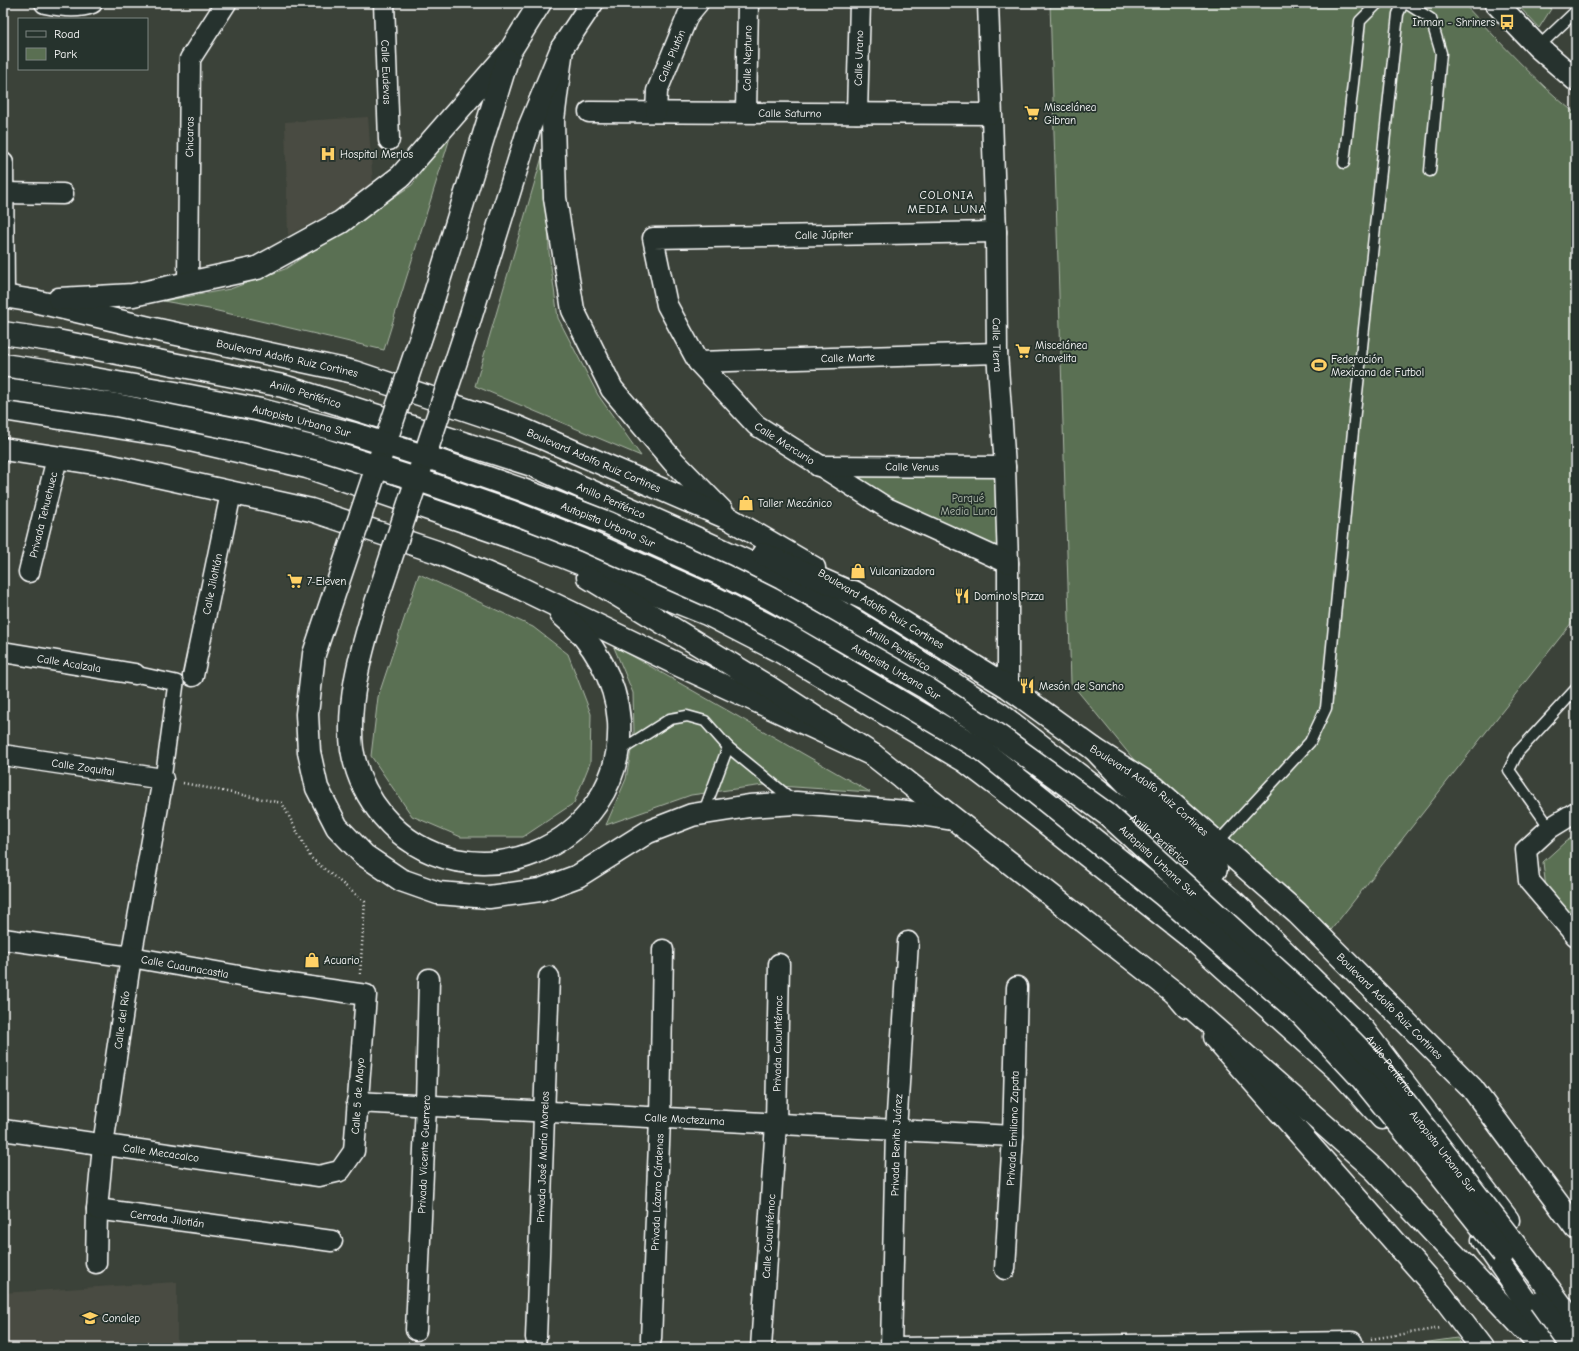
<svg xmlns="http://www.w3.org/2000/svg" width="1579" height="1351" viewBox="0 0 1579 1351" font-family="'Comic Neue',sans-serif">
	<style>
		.built { fill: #4a4c42 }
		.green { fill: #5a6f52; stroke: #acb7a8 }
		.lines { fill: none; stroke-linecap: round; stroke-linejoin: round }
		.service-casing { stroke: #fff; stroke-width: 13 }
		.pedestrian-casing { stroke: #fff; stroke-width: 18 }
		.minor-casing { stroke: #fff; stroke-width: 23 }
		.secondary-casing { stroke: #fff; stroke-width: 25 }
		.motorway-casing { stroke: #fff; stroke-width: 25 }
		.path { stroke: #fff; stroke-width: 2.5; stroke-dasharray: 1 3; stroke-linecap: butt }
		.service { stroke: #26332d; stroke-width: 10 }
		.pedestrian { stroke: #26332d; stroke-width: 15 }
		.minor { stroke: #26332d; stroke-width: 20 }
		.secondary { stroke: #26332d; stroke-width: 22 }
		.motorway { stroke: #26332d; stroke-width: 22 }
		.secondary-bridge-casing { stroke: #fff; stroke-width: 25; stroke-linecap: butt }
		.motorway-bridge-casing { stroke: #fff; stroke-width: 25; stroke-linecap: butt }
		.secondary-bridge { stroke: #26332d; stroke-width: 22 }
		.motorway-bridge { stroke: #26332d; stroke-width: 22 }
		.labels { text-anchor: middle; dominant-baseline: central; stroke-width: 3.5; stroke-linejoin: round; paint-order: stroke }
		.poi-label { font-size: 11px; fill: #fff; stroke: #26332d; text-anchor: start }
		.street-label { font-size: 11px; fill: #fff; stroke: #26332d }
		.park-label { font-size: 11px; fill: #b5beb1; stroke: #26332d }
		.neighbourhood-label { font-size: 12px; letter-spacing: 1px; fill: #fff; stroke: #26332d }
	</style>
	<rect width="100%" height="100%" fill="#3b4239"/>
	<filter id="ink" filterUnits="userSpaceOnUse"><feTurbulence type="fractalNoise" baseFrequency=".025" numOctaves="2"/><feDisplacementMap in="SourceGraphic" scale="8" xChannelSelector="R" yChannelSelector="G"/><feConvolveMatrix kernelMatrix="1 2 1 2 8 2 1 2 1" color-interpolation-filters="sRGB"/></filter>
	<g filter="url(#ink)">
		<g class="built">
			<polygon points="368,117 373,185 328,215 288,235 285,122"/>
			<polygon points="177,1282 177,1342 430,1346 631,1346 631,1348 3,1348 3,1293"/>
		</g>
		<g class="green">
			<path d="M1050 3H1463C1499 41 1535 81 1576 114V617L1324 939 1148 777 1071 683Z"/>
			<polygon points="1516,3 1546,3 1551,9 1539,28"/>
			<polygon points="453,128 384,350 209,309 163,301 230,289 285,269 412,185"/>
			<polygon points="547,140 549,252 558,318 598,395 641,456 475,386"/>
			<polygon points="818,466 1005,467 1008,563"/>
			<polygon points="419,574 533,627 568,654 591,714 590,763 574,803 523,837 461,837 412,816 371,756 378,697"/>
			<polygon points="613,645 870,792 764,785 691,795 606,825 626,779 634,734 633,693"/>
			<polygon points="1576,835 1576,924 1546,889 1543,862 1565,842"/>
			<polygon points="1457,1338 1464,1348 1387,1348"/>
		</g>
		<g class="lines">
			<defs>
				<g id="service">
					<polyline points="1406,3 1431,19 1441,53 1430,171"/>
					<polyline points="1538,47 1576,11"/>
					<polyline points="1344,163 1360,21 1378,3"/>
					<polyline points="618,752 670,719 687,716 705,721 728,747 794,801"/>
					<polyline points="703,814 728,747"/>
					<polyline points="1550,828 1509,770 1518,752 1576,689"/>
					<polyline points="1217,843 1310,742 1326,708 1354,421 1398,14 1403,3"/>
				</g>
				<polyline id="pedestrian" points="135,674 176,683 163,779"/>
				<g id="minor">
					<path d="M45 3C59 6 79 8 92 3"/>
					<path id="s1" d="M384 3 389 140"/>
					<path id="s2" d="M988 3 996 232 997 353 1005 467 1008 563V687"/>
					<path id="s3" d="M589 112 991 114"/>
					<path id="s4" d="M656 112 657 91 688 15 698 3"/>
					<path id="s5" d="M746 112 748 3"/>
					<path id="s6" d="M857 113 860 3"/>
					<polyline points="3,163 4,297"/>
					<polyline points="3,193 63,194"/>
					<path id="s7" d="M996 232 653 238 667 305 698 362 756 425 887 508 1008 563"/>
					<path id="s8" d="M188 283 190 59 226 3"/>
					<path id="s9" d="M698 362 997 353"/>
					<path id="s10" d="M818 466 1005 467"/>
					<path id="s11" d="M29 572 57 458"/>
					<path id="s12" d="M3 652 135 674"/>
					<path id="s13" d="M193 676 231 493"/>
					<path id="s14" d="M3 755 163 779 131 957 103 1145 97 1209 96 1263"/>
					<polyline points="1576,812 1550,828 1526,850 1529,881 1576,936"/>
					<path id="s15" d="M3 939 131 957 262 980 366 995 354 1151 340 1171 319 1176 3 1130"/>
					<path id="s16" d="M357 1102 1013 1136"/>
					<path id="s17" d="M97 1209 332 1241"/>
					<path id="s18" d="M1005 1269 1013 1136 1017 987"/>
					<path id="s19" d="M416 1330 426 1104 429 979"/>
					<path id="s20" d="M536 1338 549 977"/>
					<path id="s21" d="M651 1339 660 1119 663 950"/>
					<path id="s22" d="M761 1348 776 1124 779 964"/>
					<path id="s23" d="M891 1348 896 1130 908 942"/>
					<polyline points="898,1348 1352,1342"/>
				</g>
				<g id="secondary">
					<polyline points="1496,3 1538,47 1576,80"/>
					<polyline points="562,48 553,120 555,198 573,310 612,389 673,461 722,511"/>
					<path id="s24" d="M3 296 34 301 149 328 354 372 515 426 730 519 814 568"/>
					<polyline points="59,299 133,295 257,268 341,222 401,176 510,51 540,3"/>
					<polyline points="428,316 507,60"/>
					<polyline points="468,325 529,128 562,48 592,3"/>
					<polyline points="3,449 107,465 311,510 437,552 514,585 679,665 873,755 1175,993 1187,1007"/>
					<polyline points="337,585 314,654 307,714 309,752 317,788 337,827 364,855 401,880 438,893 489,897 540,890 578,876 648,832 692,815 749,806 796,803 907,812 953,819"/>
					<path id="s25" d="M854 592 1008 687 1094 749 1154 787 1297 913 1472 1088 1576 1228"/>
					<path d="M373 612C360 656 347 703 352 749 356 773 367 797 383 816 465 913 626 849 619 721 616 680 593 640 561 614"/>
					<polyline points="1214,1037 1441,1294 1482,1348"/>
				</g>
				<g id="motorway">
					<path id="s26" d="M3 333 57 341 283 386 532 465 698 539 761 568 810 594 886 640 1000 714 1138 821 1234 902 1363 1029 1508 1220"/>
					<polyline points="3,409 173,436 307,467 539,547 707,614 783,653 965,761 1032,812 1191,938 1341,1073 1382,1118"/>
					<polyline points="763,554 870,601"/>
					<polyline points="588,577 770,688 873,755"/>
					<polyline points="1094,749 1136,793 1216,869"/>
					<polyline points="1175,993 1375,1170 1542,1348"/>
					<polyline points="1483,1240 1558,1348"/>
				</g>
			</defs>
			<use href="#service" class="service-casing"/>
			<use href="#pedestrian" class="pedestrian-casing"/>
			<use href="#minor" class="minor-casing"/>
			<use href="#secondary" class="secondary-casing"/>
			<use href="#motorway" class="motorway-casing"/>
			<g class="path">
				<polyline points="183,783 282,803 311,858 365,902 360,974"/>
				<polyline points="1371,1339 1441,1328"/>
			</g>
			<use href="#service" class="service"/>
			<use href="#pedestrian" class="pedestrian"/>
			<use href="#minor" class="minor"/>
			<use href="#secondary" class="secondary"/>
			<use href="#motorway" class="motorway"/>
			<defs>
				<g id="secondary-bridge">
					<polyline points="337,585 428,316"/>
					<polyline points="373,612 468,325"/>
				</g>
				<g id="motorway-bridge">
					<path id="s27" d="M3 365 83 377 175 393 261 410 354 434 439 461 520 489 608 523 725 576 771 599 926 688 1000 737 1108 815 1321 1010 1380 1070 1550 1290 1576 1326"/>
					<polyline points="3,389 116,405 250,432 324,450 422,481 512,512 584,540 715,598 789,636 982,750 1163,895 1301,1014 1363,1080 1441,1176 1503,1254"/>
					<polyline points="1540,1302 1573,1348"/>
				</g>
			</defs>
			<use href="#secondary-bridge" class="secondary-bridge-casing"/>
			<use href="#motorway-bridge" class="motorway-bridge-casing"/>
			<use href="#secondary-bridge" class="secondary-bridge"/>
			<use href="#motorway-bridge" class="motorway-bridge"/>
		</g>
	</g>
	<defs>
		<symbol id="bus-bare" viewBox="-9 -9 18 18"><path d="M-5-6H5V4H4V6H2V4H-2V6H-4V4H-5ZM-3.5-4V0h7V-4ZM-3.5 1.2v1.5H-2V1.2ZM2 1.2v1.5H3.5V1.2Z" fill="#ffd166" stroke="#26332d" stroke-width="2.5" paint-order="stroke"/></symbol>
		<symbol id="supermarket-bare" viewBox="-9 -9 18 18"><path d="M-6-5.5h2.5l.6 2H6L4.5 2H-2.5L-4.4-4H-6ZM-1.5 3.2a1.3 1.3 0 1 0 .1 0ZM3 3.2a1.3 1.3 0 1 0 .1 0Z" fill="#ffd166" stroke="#26332d" stroke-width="2.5" paint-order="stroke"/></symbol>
		<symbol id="hospital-bare" viewBox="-9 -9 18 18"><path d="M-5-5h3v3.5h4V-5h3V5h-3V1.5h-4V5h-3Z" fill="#ffd166" stroke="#26332d" stroke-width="2.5" paint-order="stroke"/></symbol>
		<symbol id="stadium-bare" viewBox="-9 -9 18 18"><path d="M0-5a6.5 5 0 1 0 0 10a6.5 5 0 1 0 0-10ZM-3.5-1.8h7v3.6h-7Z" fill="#ffd166" stroke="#26332d" stroke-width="2.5" paint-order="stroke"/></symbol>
		<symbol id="shop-bare" viewBox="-9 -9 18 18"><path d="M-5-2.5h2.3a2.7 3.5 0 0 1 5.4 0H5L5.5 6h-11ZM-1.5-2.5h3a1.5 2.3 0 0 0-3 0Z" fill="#ffd166" stroke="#26332d" stroke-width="2.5" paint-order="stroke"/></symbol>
		<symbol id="restaurant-bare" viewBox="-9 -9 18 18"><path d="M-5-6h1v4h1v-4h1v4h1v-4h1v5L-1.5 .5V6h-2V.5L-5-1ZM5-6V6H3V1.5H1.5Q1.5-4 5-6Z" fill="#ffd166" stroke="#26332d" stroke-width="2.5" paint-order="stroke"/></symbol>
		<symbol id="school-bare" viewBox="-9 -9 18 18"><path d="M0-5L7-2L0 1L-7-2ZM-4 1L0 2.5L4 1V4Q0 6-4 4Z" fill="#ffd166" stroke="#26332d" stroke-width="2.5" paint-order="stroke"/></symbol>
	</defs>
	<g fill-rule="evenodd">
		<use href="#bus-bare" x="1496" y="11" width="22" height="22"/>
		<use href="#supermarket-bare" x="1021" y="102" width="22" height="22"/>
		<use href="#hospital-bare" x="317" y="143" width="22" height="22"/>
		<use href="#supermarket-bare" x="1012" y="340" width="22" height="22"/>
		<use href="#stadium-bare" x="1308" y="354" width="22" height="22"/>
		<use href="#shop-bare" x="735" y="492" width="22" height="22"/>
		<use href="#shop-bare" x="847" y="560" width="22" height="22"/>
		<use href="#supermarket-bare" x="284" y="570" width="22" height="22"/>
		<use href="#restaurant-bare" x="951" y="585" width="22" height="22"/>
		<use href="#restaurant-bare" x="1016" y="675" width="22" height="22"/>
		<use href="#shop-bare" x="301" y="949" width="22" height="22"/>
		<use href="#school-bare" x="79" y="1307" width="22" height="22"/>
	</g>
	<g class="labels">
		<g class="poi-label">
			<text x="1495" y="22" text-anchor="end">Inman - Shriners</text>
			<text x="1044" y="107">Miscelánea<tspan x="1044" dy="13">Gibran</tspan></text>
			<text x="340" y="154">Hospital Merlos</text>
			<text x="1035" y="345">Miscelánea<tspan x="1035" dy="13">Chavelita</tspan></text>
			<text x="1331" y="359">Federación<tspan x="1331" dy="13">Mexicana de Futbol</tspan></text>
			<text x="758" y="503">Taller Mecánico</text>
			<text x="870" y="571">Vulcanizadora</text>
			<text x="307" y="581">7-Eleven</text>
			<text x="974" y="596">Domino's Pizza</text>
			<text x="1039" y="686">Mesón de Sancho</text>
			<text x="324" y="960">Acuario</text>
			<text x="102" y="1318">Conalep</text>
		</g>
		<g class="street-label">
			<text stroke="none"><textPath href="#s4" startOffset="59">Calle Plutón</textPath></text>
			<text stroke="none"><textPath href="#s5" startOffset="54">Calle Neptuno</textPath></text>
			<text stroke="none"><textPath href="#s6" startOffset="55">Calle Urano</textPath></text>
			<text stroke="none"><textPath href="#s1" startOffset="69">Calle Eudevas</textPath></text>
			<text stroke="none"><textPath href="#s3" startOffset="201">Calle Saturno</textPath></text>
			<text stroke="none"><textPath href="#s8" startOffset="146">Chicaras</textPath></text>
			<text transform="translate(824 235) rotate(-1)">Calle Júpiter</text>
			<text stroke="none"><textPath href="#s2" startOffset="342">Calle Tierra</textPath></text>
			<text stroke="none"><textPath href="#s24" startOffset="291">Boulevard Adolfo Ruiz Cortines</textPath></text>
			<text stroke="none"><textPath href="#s9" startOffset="150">Calle Marte</textPath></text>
			<text stroke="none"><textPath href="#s26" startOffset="309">Anillo Periférico</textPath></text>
			<text stroke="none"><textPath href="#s27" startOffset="304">Autopista Urbana Sur</textPath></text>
			<text stroke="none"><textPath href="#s7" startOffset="596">Calle Mercurio</textPath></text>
			<text stroke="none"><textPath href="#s24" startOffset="615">Boulevard Adolfo Ruiz Cortines</textPath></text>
			<text stroke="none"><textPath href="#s10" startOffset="94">Calle Venus</textPath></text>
			<text stroke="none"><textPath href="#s26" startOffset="633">Anillo Periférico</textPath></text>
			<text stroke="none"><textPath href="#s11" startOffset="59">Privada Tehuehuec</textPath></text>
			<text stroke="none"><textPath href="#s27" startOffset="628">Autopista Urbana Sur</textPath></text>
			<text stroke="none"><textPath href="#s13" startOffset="94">Calle Jiloltlán</textPath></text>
			<text transform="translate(881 609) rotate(31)">Boulevard Adolfo Ruiz Cortines</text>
			<text stroke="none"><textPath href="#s26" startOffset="957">Anillo Periférico</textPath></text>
			<text stroke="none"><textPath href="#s12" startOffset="67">Calle Acalzala</textPath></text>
			<text stroke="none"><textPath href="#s27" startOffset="952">Autopista Urbana Sur</textPath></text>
			<text stroke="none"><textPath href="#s14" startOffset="81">Calle Zoquital</textPath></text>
			<text stroke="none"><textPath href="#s25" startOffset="356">Boulevard Adolfo Ruiz Cortines</textPath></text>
			<text stroke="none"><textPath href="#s26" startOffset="1281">Anillo Periférico</textPath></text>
			<text stroke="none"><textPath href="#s27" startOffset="1276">Autopista Urbana Sur</textPath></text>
			<text stroke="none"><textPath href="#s15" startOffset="184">Calle Cuaunacastla</textPath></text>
			<text stroke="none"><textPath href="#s25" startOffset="680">Boulevard Adolfo Ruiz Cortines</textPath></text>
			<text transform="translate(122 1020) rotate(-82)">Calle del Río</text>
			<text stroke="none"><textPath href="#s22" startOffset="305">Privada Cuauhtémoc</textPath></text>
			<text stroke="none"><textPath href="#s26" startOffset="1605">Anillo Periférico</textPath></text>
			<text transform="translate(358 1096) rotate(-86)">Calle 5 de Mayo</text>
			<text stroke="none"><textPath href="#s16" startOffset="328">Calle Moctezuma</textPath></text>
			<text stroke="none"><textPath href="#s18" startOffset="141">Privada Emiliano Zapata</textPath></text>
			<text stroke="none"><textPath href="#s23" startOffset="203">Privada Benito Juárez</textPath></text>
			<text stroke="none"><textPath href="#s27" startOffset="1684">Autopista Urbana Sur</textPath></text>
			<text transform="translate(161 1153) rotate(8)">Calle Mecacalco</text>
			<text stroke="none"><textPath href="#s19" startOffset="176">Privada Vicente Guerrero</textPath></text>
			<text stroke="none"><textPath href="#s20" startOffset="181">Privada José María Morelos</textPath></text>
			<text stroke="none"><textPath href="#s21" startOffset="147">Privada Lázaro Cárdenas</textPath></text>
			<text stroke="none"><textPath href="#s17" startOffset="71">Cerrada Jilotlán</textPath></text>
			<text stroke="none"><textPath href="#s22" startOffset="112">Calle Cuauhtémoc</textPath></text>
		</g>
		<g class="park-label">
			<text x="968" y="498">Parqué<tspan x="968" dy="13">Media Luna</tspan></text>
		</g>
		<g class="neighbourhood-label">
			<text x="947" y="195">COLONIA<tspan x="947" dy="14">MEDIA LUNA</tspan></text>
		</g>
	</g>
	<rect width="1579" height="1351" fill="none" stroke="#26332d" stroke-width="16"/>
	<rect x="8" y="8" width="1563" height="1335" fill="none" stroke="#fff" stroke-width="1.5" filter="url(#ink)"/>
	<rect x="18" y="18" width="130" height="52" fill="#26332d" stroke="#7d8581"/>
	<rect x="26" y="31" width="20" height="6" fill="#26332d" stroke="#7d8581"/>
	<text x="54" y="38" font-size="12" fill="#ffffff">Road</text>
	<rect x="26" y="48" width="20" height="12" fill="#5a6f52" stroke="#7d8581"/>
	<text x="54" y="58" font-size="12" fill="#ffffff">Park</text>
</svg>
